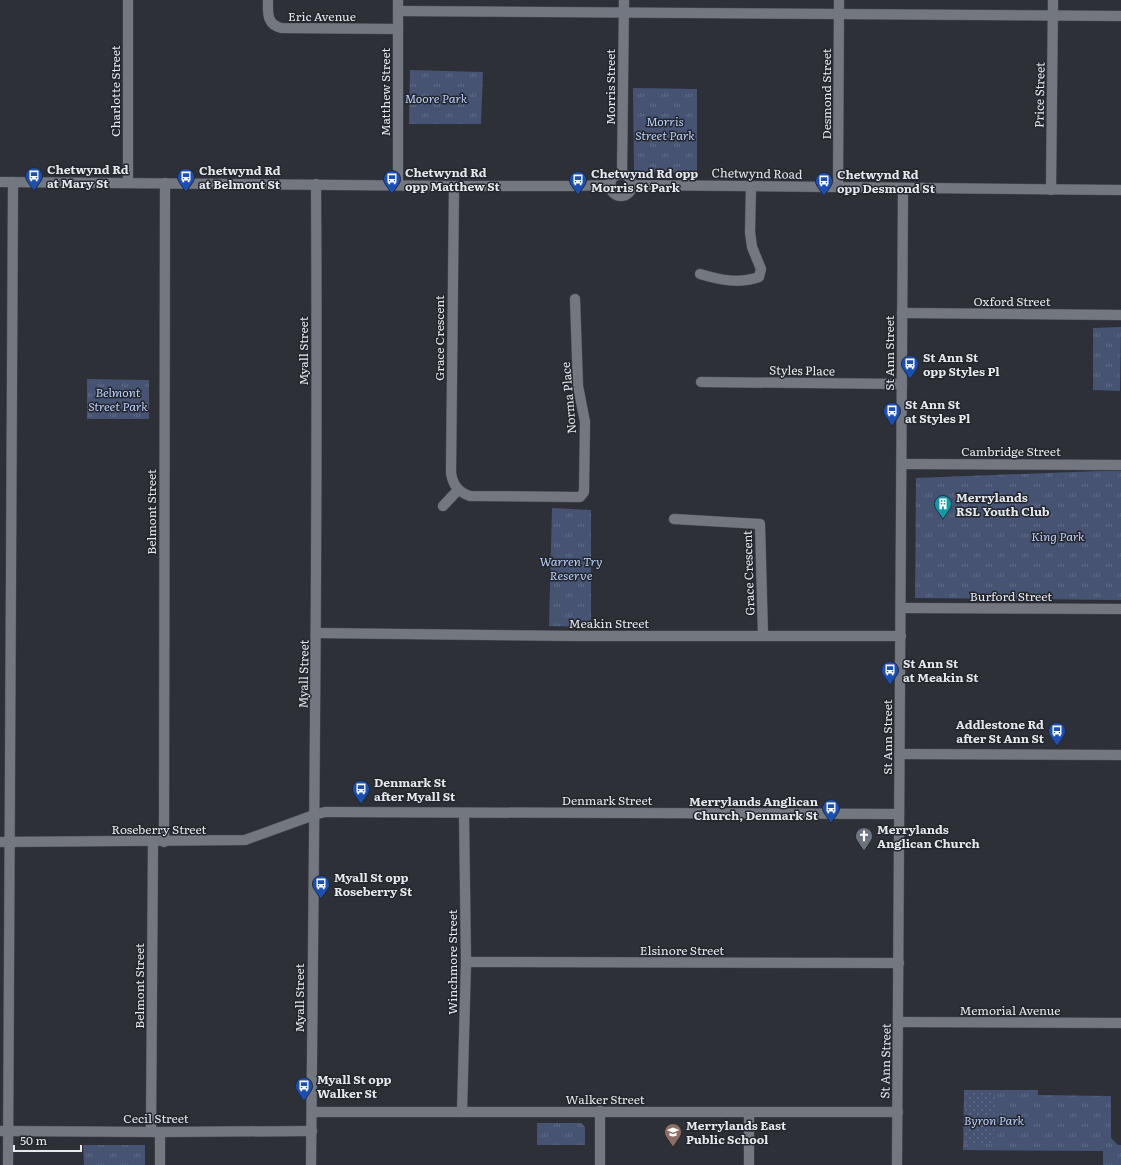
<svg xmlns="http://www.w3.org/2000/svg" width="1121" height="1165" viewBox="0 0 1121 1165" font-family="Literata,serif">
	<style>
		.park { fill: url(#park-tufts) }
		.garden { fill: url(#garden-dots) }
		.lines { fill: none; stroke-linecap: round; stroke-linejoin: round }
		.minor-casing { stroke: #4b4e54; stroke-width: 11 }
		.minor { stroke: #737780; stroke-width: 10 }
		.labels { text-anchor: middle; dominant-baseline: central; stroke-width: 3; stroke-linejoin: round; paint-order: stroke }
		.street-label { font-size: 12px; fill: #e5e8ec; stroke: #23262d }
		.park-label { font-size: 12px; font-style: italic; fill: #bccffb; stroke: #23262d }
		.poi-label { font-size: 12px; font-weight: bold; fill: #e5e8ec; stroke: #23262d; text-anchor: start }
	</style>
	<defs>
		<pattern id="park-tufts" width="24" height="20" patternUnits="userSpaceOnUse"><rect width="24" height="20" fill="#465372"/><path d="M3 7l-1-3M5 7V3M7 7l1-3M15 17l-1-3M17 17v-4M19 17l1-3" fill="none" stroke="#616c86"/></pattern>
		<pattern id="garden-dots" width="8" height="8" patternUnits="userSpaceOnUse"><rect width="8" height="8" fill="#465372"/><path d="M2 2h.1M6 6h.1" fill="none" stroke="#616c86" stroke-width="1.8" stroke-linecap="round"/></pattern>
	</defs>
	<rect width="100%" height="100%" fill="#2d3037"/>
	<g class="park">
		<polygon points="410,70 483,72 481,124 409,124"/>
		<polygon points="633,88 697,89 697,173 637,172 634,170"/>
		<polygon points="1121,327 1120,391 1093,390 1093,328"/>
		<polygon points="87,379 149,380 149,419 87,419"/>
		<polygon points="1099,471 1121,471 1121,600 915,598 916,478"/>
		<polygon points="552,508 591,510 591,627 549,626"/>
		<polygon points="964,1090 1038,1090 1038,1095 1111,1096 1111,1138 1118,1145 1121,1145 1121,1165 1103,1165 1103,1151 963,1150"/>
		<polygon points="537,1123 581,1123 585,1127 585,1145 537,1145"/>
		<polygon points="83,1145 145,1145 145,1165 84,1165"/>
	</g>
	<polygon class="garden" points="966,1092 995,1092 994,1144 965,1144"/>
	<g class="lines">
		<defs>
			<g id="minor">
				<path d="M268 0C268 12 266 24 281 28L398 29"/>
				<polyline points="398,0 398,184"/>
				<polyline points="398,11 1121,16"/>
				<polyline points="622,174 624,0"/>
				<circle cx="621" cy="185" r="11"/>
				<polyline points="0,182 454,186 573,186 611,185"/>
				<polyline points="128,183 128,0"/>
				<polyline points="632,185 1121,190"/>
				<path d="M454 186 451 473C453 485 458 492 470 496L577 497H580L584 492 585 422 578 386 575 299"/>
				<polyline points="838,187 839,0"/>
				<polyline points="1051,190 1053,0"/>
				<path d="M700 274C720 280 739 284 759 277L761 269 752 247 750 232 751 186"/>
				<polyline points="902,313 1121,315"/>
				<polyline points="701,382 902,384"/>
				<polyline points="902,464 1121,465"/>
				<polyline points="443,506 458,490"/>
				<polyline points="674,519 760,524 763,635"/>
				<polyline points="901,608 1121,609"/>
				<polyline points="316,633 578,636 901,636"/>
				<polyline points="900,754 1121,755"/>
				<polyline points="0,842 245,840 314,815 325,812 332,812 899,814"/>
				<polyline points="164,842 165,183"/>
				<polyline points="466,962 899,963"/>
				<polyline points="898,1022 1121,1023"/>
				<polyline points="312,1112 898,1112"/>
				<polyline points="462,1112 466,962 464,813"/>
				<polyline points="0,1131 160,1132 312,1131"/>
				<polyline points="151,1131 153,842"/>
				<polyline points="8,1165 13,182"/>
				<polyline points="160,1165 160,1132"/>
				<path d="M311 1165C314 838 318 511 316 184"/>
				<polyline points="600,1165 600,1111"/>
				<polyline points="749,1165 749,1112"/>
				<polyline points="897,1165 903,189"/>
			</g>
		</defs>
		<use href="#minor" class="minor-casing"/>
		<use href="#minor" class="minor"/>
	</g>
	<defs>
		<symbol id="bus-pin" viewBox="-11 -11 22 30"><path d="M0 17L-7.5 6A9.5 9.5 0 1 1 7.5 6Z" fill="#1a4fb4" stroke="#23262d"/><path d="M-5-6H5V4H4V6H2V4H-2V6H-4V4H-5ZM-3.5-4V0h7V-4ZM-3.5 1.2v1.5H-2V1.2ZM2 1.2v1.5H3.5V1.2Z" fill="#fff"/></symbol>
		<symbol id="building-pin" viewBox="-11 -11 22 30"><path d="M0 17L-7.5 6A9.5 9.5 0 1 1 7.5 6Z" fill="#0f9aa8" stroke="#23262d"/><path d="M-4-6H4V6H1V3H-1V6H-4ZM-2.5-4.3h1.7v1.8h-1.7ZM.8-4.3h1.7v1.8H.8ZM-2.5-1h1.7V.8h-1.7ZM.8-1h1.7V.8H.8Z" fill="#fff"/></symbol>
		<symbol id="church-pin" viewBox="-11 -11 22 30"><path d="M0 17L-7.5 6A9.5 9.5 0 1 1 7.5 6Z" fill="#6b7280" stroke="#23262d"/><path d="M-1.2-6h2.4v3.5h3.3v2.4h-3.3V6h-2.4V-.1h-3.3v-2.4h3.3Z" fill="#fff"/></symbol>
		<symbol id="school-pin" viewBox="-11 -11 22 30"><path d="M0 17L-7.5 6A9.5 9.5 0 1 1 7.5 6Z" fill="#8d6e63" stroke="#23262d"/><path d="M0-5L7-2L0 1L-7-2ZM-4 1L0 2.5L4 1V4Q0 6-4 4Z" fill="#fff"/></symbol>
	</defs>
	<g fill-rule="evenodd">
		<use href="#bus-pin" x="24" y="166" width="20" height="27"/>
		<use href="#bus-pin" x="176" y="167" width="20" height="27"/>
		<use href="#bus-pin" x="382" y="169" width="20" height="27"/>
		<use href="#bus-pin" x="568" y="170" width="20" height="27"/>
		<use href="#bus-pin" x="814" y="171" width="20" height="27"/>
		<use href="#bus-pin" x="900" y="354" width="20" height="27"/>
		<use href="#bus-pin" x="882" y="401" width="20" height="27"/>
		<use href="#building-pin" x="933" y="494" width="20" height="27"/>
		<use href="#bus-pin" x="880" y="660" width="20" height="27"/>
		<use href="#bus-pin" x="1047" y="721" width="20" height="27"/>
		<use href="#bus-pin" x="351" y="779" width="20" height="27"/>
		<use href="#bus-pin" x="821" y="798" width="20" height="27"/>
		<use href="#church-pin" x="854" y="826" width="20" height="27"/>
		<use href="#bus-pin" x="311" y="874" width="20" height="27"/>
		<use href="#bus-pin" x="294" y="1076" width="20" height="27"/>
		<use href="#school-pin" x="663" y="1122" width="20" height="27"/>
	</g>
	<g class="labels">
		<g class="street-label">
			<text x="322" y="16">Eric Avenue</text>
			<text transform="translate(610 87) rotate(-90)">Morris Street</text>
			<text transform="translate(115 91) rotate(-90)">Charlotte Street</text>
			<text transform="translate(385 92) rotate(-90)">Matthew Street</text>
			<text transform="translate(826 94) rotate(-90)">Desmond Street</text>
			<text transform="translate(1039 95) rotate(-89)">Price Street</text>
			<text transform="translate(757 173) rotate(1)">Chetwynd Road</text>
			<text x="1012" y="301">Oxford Street</text>
			<text transform="translate(439 338) rotate(-90)">Grace Crescent</text>
			<text transform="translate(303 351) rotate(-90)">Myall Street</text>
			<text transform="translate(889 353) rotate(-90)">St Ann Street</text>
			<text transform="translate(802 370) rotate(1)">Styles Place</text>
			<text transform="translate(568 398) rotate(-95)">Norma Place</text>
			<text x="1011" y="451">Cambridge Street</text>
			<text transform="translate(151 512) rotate(-90)">Belmont Street</text>
			<text transform="translate(748 573) rotate(-92)">Grace Crescent</text>
			<text x="1011" y="596">Burford Street</text>
			<text x="609" y="623">Meakin Street</text>
			<text transform="translate(303 674) rotate(-89)">Myall Street</text>
			<text transform="translate(887 737) rotate(-90)">St Ann Street</text>
			<text x="607" y="800">Denmark Street</text>
			<text x="159" y="829">Roseberry Street</text>
			<text x="682" y="950">Elsinore Street</text>
			<text transform="translate(452 962) rotate(-90)">Winchmore Street</text>
			<text transform="translate(139 986) rotate(-90)">Belmont Street</text>
			<text transform="translate(299 998) rotate(-90)">Myall Street</text>
			<text x="1010" y="1010">Memorial Avenue</text>
			<text transform="translate(885 1061) rotate(-89)">St Ann Street</text>
			<text x="605" y="1099">Walker Street</text>
			<text x="156" y="1118">Cecil Street</text>
		</g>
		<g class="park-label">
			<text x="436" y="98">Moore Park</text>
			<text x="665" y="121">Morris<tspan x="665" dy="14">Street Park</tspan></text>
			<text x="118" y="392">Belmont<tspan x="118" dy="14">Street Park</tspan></text>
			<text x="1058" y="536">King Park</text>
			<text x="571" y="561">Warren Try<tspan x="571" dy="14">Reserve</tspan></text>
			<text x="994" y="1120">Byron Park</text>
		</g>
		<g class="poi-label">
			<text x="47" y="169">Chetwynd Rd<tspan x="47" dy="14">at Mary St</tspan></text>
			<text x="199" y="170">Chetwynd Rd<tspan x="199" dy="14">at Belmont St</tspan></text>
			<text x="405" y="172">Chetwynd Rd<tspan x="405" dy="14">opp Matthew St</tspan></text>
			<text x="591" y="173">Chetwynd Rd opp<tspan x="591" dy="14">Morris St Park</tspan></text>
			<text x="837" y="174">Chetwynd Rd<tspan x="837" dy="14">opp Desmond St</tspan></text>
			<text x="923" y="357">St Ann St<tspan x="923" dy="14">opp Styles Pl</tspan></text>
			<text x="905" y="404">St Ann St<tspan x="905" dy="14">at Styles Pl</tspan></text>
			<text x="956" y="497">Merrylands<tspan x="956" dy="14">RSL Youth Club</tspan></text>
			<text x="903" y="663">St Ann St<tspan x="903" dy="14">at Meakin St</tspan></text>
			<text x="1044" y="724" text-anchor="end">Addlestone Rd<tspan x="1044" dy="14">after St Ann St</tspan></text>
			<text x="374" y="782">Denmark St<tspan x="374" dy="14">after Myall St</tspan></text>
			<text x="818" y="801" text-anchor="end">Merrylands Anglican<tspan x="818" dy="14">Church, Denmark St</tspan></text>
			<text x="877" y="829">Merrylands<tspan x="877" dy="14">Anglican Church</tspan></text>
			<text x="334" y="877">Myall St opp<tspan x="334" dy="14">Roseberry St</tspan></text>
			<text x="317" y="1079">Myall St opp<tspan x="317" dy="14">Walker St</tspan></text>
			<text x="686" y="1125">Merrylands East<tspan x="686" dy="14">Public School</tspan></text>
		</g>
	</g>
	<path d="M14 1145v6h67v-6" fill="none" stroke="#e5e8ec" stroke-width="2"/>
	<text x="20" y="1145" font-size="12" fill="#e5e8ec" stroke="#23262d" stroke-width="3" paint-order="stroke">50 m</text>
</svg>
